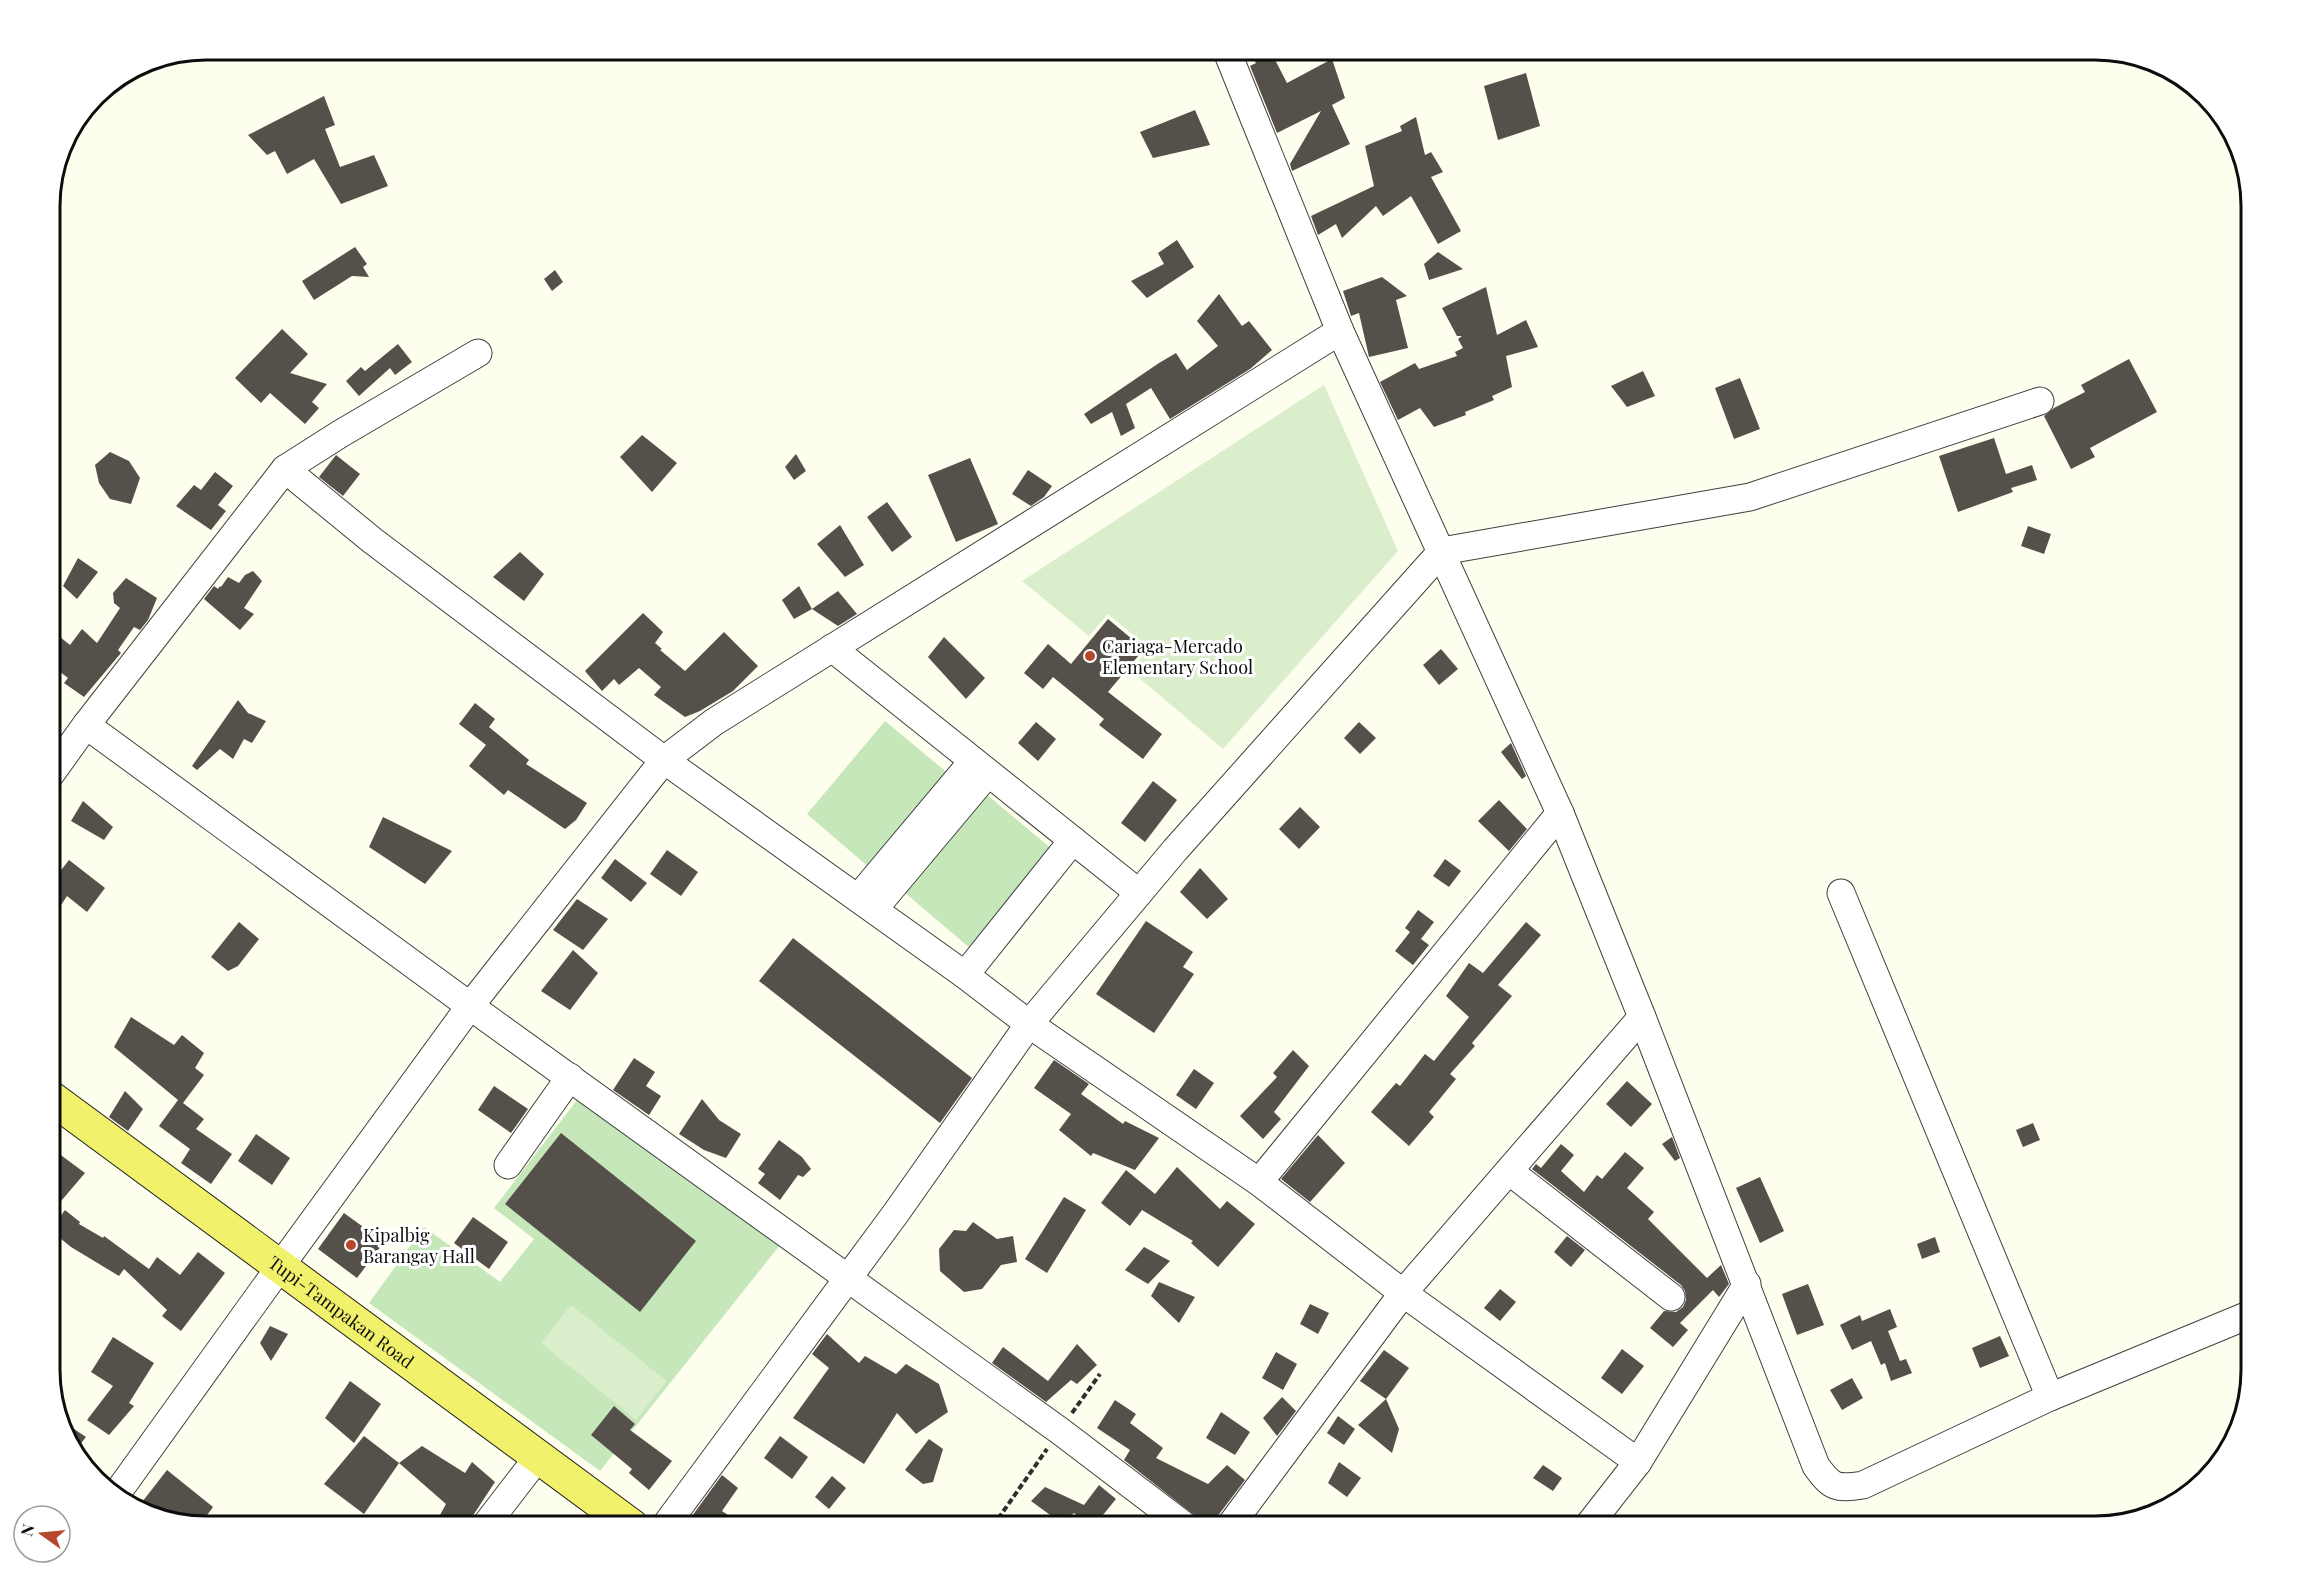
<svg xmlns="http://www.w3.org/2000/svg" width="2301" height="1576" viewBox="0 0 2301 1576" font-family="'Playfair Display',serif">
	<style>
		.green { fill: #c6e7ba }
		.pitch { fill: #daeecb }
		.building { fill: #55514a }
		.lines { fill: none; stroke-linecap: round; stroke-linejoin: round }
		.minor-casing { stroke: #404040; stroke-width: 29 }
		.major-casing { stroke: #1e1e1e; stroke-width: 35 }
		.path { stroke: #2f2f2f; stroke-width: 4; stroke-dasharray: 6 3; stroke-linecap: butt }
		.minor { stroke: #fff; stroke-width: 27 }
		.major { stroke: #f1f16b; stroke-width: 33 }
		.poi-dot { fill: #b6472c; stroke: #fff; stroke-width: 2 }
		.labels { text-anchor: middle; dominant-baseline: central; stroke-width: 6; stroke-linejoin: round; paint-order: stroke }
		.poi-label { font-size: 18px; fill: #0d0d0d; stroke: #fff; text-anchor: start }
		.street-label { font-size: 18px; fill: #0d0d0d; stroke: #fff }
		.rim { fill: none; stroke: #0d0d0d; stroke-width: 3 }
	</style>
	<rect width="100%" height="100%" fill="#fdfeee"/>
	<g class="green">
		<polygon points="885,721 950,775 871,869 807,814"/>
		<polygon points="986,794 1053,850 971,949 904,892"/>
		<polygon points="577,1100 780,1245 600,1471 369,1303 424,1227 500,1282 534,1239 494,1208"/>
	</g>
	<g class="pitch">
		<polygon points="1324,385 1398,551 1223,749 1131,671 1149,648 1108,614 1089,636 1022,581"/>
		<polygon points="571,1305 667,1381 636,1420 541,1343"/>
	</g>
	<g class="building">
		<polygon points="1247,50 1270,50 1287,83 1332,59 1345,98 1332,105 1350,144 1292,171 1290,164 1321,111 1277,133 1250,66 1256,63"/>
		<polygon points="1526,73 1540,126 1498,140 1484,86"/>
		<polygon points="324,96 335,125 325,129 340,167 374,155 388,186 341,204 314,159 287,174 275,151 267,155 248,135"/>
		<polygon points="1195,110 1210,145 1153,158 1140,132"/>
		<polygon points="1416,117 1425,155 1431,152 1443,172 1431,177 1461,231 1438,244 1411,196 1383,216 1376,206 1342,238 1336,224 1318,235 1311,216 1374,186 1365,146 1402,131 1400,126"/>
		<polygon points="1177,240 1194,267 1147,298 1131,281 1164,264 1158,253"/>
		<polygon points="355,247 367,264 363,267 369,277 352,276 314,300 302,281"/>
		<polygon points="1438,252 1463,269 1429,280 1424,264"/>
		<polygon points="555,270 563,282 552,291 544,279"/>
		<polygon points="1382,277 1407,296 1396,300 1408,348 1369,357 1359,313 1351,316 1343,291"/>
		<polygon points="1486,287 1497,335 1526,320 1538,347 1506,356 1512,387 1492,396 1494,400 1465,412 1466,415 1434,427 1420,408 1398,420 1380,382 1415,363 1419,369 1457,356 1455,352 1463,348 1458,339 1462,336 1457,336 1442,308"/>
		<polygon points="1219,294 1242,326 1249,321 1272,350 1250,369 1170,419 1151,388 1126,404 1135,428 1121,436 1112,412 1091,424 1084,414 1159,363 1176,353 1187,370 1218,346 1197,321"/>
		<polygon points="282,329 308,354 290,373 327,384 312,402 319,408 305,424 270,393 261,403 235,378"/>
		<polygon points="398,344 412,362 395,375 390,368 359,396 346,381 361,367 365,371"/>
		<polygon points="2129,359 2157,412 2090,448 2095,457 2071,469 2044,416 2054,408 2085,392 2081,385"/>
		<polygon points="1643,371 1655,396 1627,407 1611,386"/>
		<polygon points="1740,378 1760,429 1734,439 1715,388"/>
		<polygon points="642,435 677,463 652,492 620,457"/>
		<polygon points="1994,438 2006,474 2032,465 2037,480 2011,488 2013,492 1958,512 1939,456"/>
		<polygon points="110,452 129,461 140,478 131,504 110,499 99,483 95,465"/>
		<polygon points="796,454 806,471 794,480 785,467"/>
		<polygon points="336,455 360,474 343,496 319,477"/>
		<polygon points="970,458 998,524 956,542 928,475"/>
		<polygon points="1028,470 1052,486 1044,497 1031,506 1012,494"/>
		<polygon points="215,472 233,486 218,505 226,511 211,530 176,506 194,485 201,490"/>
		<polygon points="887,502 912,537 892,552 867,517"/>
		<polygon points="840,525 864,565 845,577 817,544"/>
		<polygon points="2028,526 2051,534 2044,554 2021,546"/>
		<polygon points="520,552 544,574 524,601 493,577"/>
		<polygon points="78,558 98,572 77,599 63,586"/>
		<polygon points="253,571 262,581 244,608 254,614 240,630 204,599 214,586 218,589 220,586 221,587 228,577 239,583 245,575"/>
		<polygon points="126,578 157,598 148,620 140,630 134,627 118,650 121,653 84,697 64,683 68,678 50,664 50,629 70,645 82,629 97,643 120,608 114,603 113,593"/>
		<polygon points="799,586 812,609 794,619 782,600"/>
		<polygon points="838,591 857,614 838,626 812,609"/>
		<polygon points="643,613 663,632 655,643 662,649 660,650 685,671 724,632 758,666 733,691 700,711 685,717 654,695 661,687 639,668 619,685 614,679 602,691 585,671"/>
		<polygon points="1108,619 1144,649 1108,692 1162,734 1143,759 1099,725 1104,719 1053,677 1043,689 1024,673 1048,644 1071,664"/>
		<polygon points="944,637 985,678 966,699 928,657"/>
		<polygon points="1441,649 1458,669 1439,685 1423,665"/>
		<polygon points="238,700 248,713 266,721 252,743 244,739 233,759 220,749 197,770 192,766"/>
		<polygon points="475,703 495,719 489,727 529,760 526,764 587,803 576,820 565,829 508,790 504,795 469,766 486,745 459,724"/>
		<polygon points="1036,722 1056,739 1038,761 1018,743"/>
		<polygon points="1359,722 1376,738 1360,754 1344,738"/>
		<polygon points="1511,743 1526,776 1522,779 1501,752"/>
		<polygon points="1153,781 1177,800 1145,842 1121,823"/>
		<polygon points="1499,800 1527,829 1509,851 1478,821"/>
		<polygon points="83,801 113,827 104,840 71,821"/>
		<polygon points="1300,807 1320,827 1299,849 1279,829"/>
		<polygon points="383,817 452,851 425,884 369,847"/>
		<polygon points="667,850 698,872 681,896 650,874"/>
		<polygon points="615,859 647,883 631,902 601,878"/>
		<polygon points="1445,859 1461,871 1449,887 1433,876"/>
		<polygon points="69,860 105,888 87,912 67,896 50,922 50,884"/>
		<polygon points="1200,868 1228,899 1207,919 1180,892"/>
		<polygon points="577,899 608,919 583,950 553,930"/>
		<polygon points="1418,910 1434,922 1421,939 1429,945 1413,965 1395,951 1410,932 1405,928"/>
		<polygon points="1146,921 1193,952 1183,967 1194,974 1154,1033 1096,994"/>
		<polygon points="239,922 259,939 238,966 228,971 211,957"/>
		<polygon points="1526,922 1541,935 1498,985 1512,996 1472,1043 1475,1046 1450,1074 1456,1079 1429,1112 1434,1117 1409,1146 1371,1112 1396,1083 1400,1086 1425,1054 1434,1061 1469,1017 1446,996 1469,963 1483,973"/>
		<polygon points="793,938 972,1078 940,1123 759,981"/>
		<polygon points="573,950 598,973 570,1010 541,991"/>
		<polygon points="131,1017 174,1045 182,1035 204,1053 195,1068 204,1075 183,1103 204,1119 196,1129 232,1154 211,1184 181,1163 190,1149 159,1126 178,1100 114,1047"/>
		<polygon points="1293,1050 1309,1066 1274,1112 1281,1119 1263,1139 1240,1116 1277,1077 1273,1073"/>
		<polygon points="634,1058 655,1072 646,1086 661,1096 649,1115 613,1090"/>
		<polygon points="1054,1060 1089,1084 1081,1094 1123,1124 1125,1121 1159,1138 1135,1170 1093,1153 1091,1156 1059,1130 1071,1114 1034,1088"/>
		<polygon points="1194,1069 1214,1083 1196,1109 1176,1095"/>
		<polygon points="1627,1081 1652,1104 1631,1127 1606,1104"/>
		<polygon points="494,1086 528,1109 511,1133 478,1110"/>
		<polygon points="125,1091 143,1109 128,1131 109,1117"/>
		<polygon points="702,1099 719,1120 741,1134 726,1158 704,1150 679,1134"/>
		<polygon points="2033,1123 2040,1140 2023,1147 2016,1130"/>
		<polygon points="561,1133 696,1241 640,1312 505,1204"/>
		<polygon points="256,1134 290,1158 272,1185 238,1161"/>
		<polygon points="1318,1135 1345,1163 1310,1202 1281,1179"/>
		<polygon points="1672,1137 1680,1158 1675,1161 1662,1144"/>
		<polygon points="779,1140 802,1157 811,1169 803,1177 798,1175 780,1200 758,1183 765,1174 758,1169"/>
		<polygon points="1561,1144 1574,1155 1561,1171 1584,1192 1597,1175 1602,1179 1625,1152 1644,1168 1627,1188 1654,1212 1648,1219 1707,1278 1721,1265 1729,1284 1719,1297 1713,1290 1680,1323 1688,1330 1673,1347 1650,1328 1664,1311 1676,1312 1683,1307 1686,1300 1685,1291 1681,1285 1532,1169 1536,1164 1541,1168"/>
		<polygon points="50,1147 85,1173 50,1214"/>
		<polygon points="1177,1167 1220,1209 1227,1201 1255,1224 1218,1267 1191,1243 1193,1241 1142,1210 1130,1226 1101,1203 1126,1170 1155,1194"/>
		<polygon points="1760,1177 1784,1231 1760,1243 1736,1188"/>
		<polygon points="1064,1197 1086,1210 1047,1273 1025,1259"/>
		<polygon points="65,1210 80,1222 79,1224 103,1238 104,1236 149,1269 157,1257 180,1275 198,1252 225,1273 181,1331 162,1316 167,1310 124,1269 119,1276 71,1247 50,1230"/>
		<polygon points="344,1213 384,1242 357,1278 318,1249"/>
		<polygon points="473,1217 508,1242 489,1269 454,1243"/>
		<polygon points="973,1222 997,1239 1013,1236 1017,1262 1001,1265 982,1289 964,1292 940,1271 939,1249 954,1230 966,1231"/>
		<polygon points="1567,1236 1585,1250 1571,1267 1554,1252"/>
		<polygon points="1935,1237 1940,1252 1922,1259 1917,1244"/>
		<polygon points="1144,1247 1170,1261 1148,1284 1125,1270"/>
		<polygon points="1159,1282 1195,1297 1179,1323 1151,1296"/>
		<polygon points="1808,1284 1824,1325 1797,1335 1782,1294"/>
		<polygon points="1500,1289 1516,1302 1500,1321 1484,1308"/>
		<polygon points="1310,1304 1329,1313 1318,1334 1300,1324"/>
		<polygon points="1890,1309 1897,1327 1888,1331 1900,1361 1906,1359 1912,1373 1891,1381 1885,1363 1881,1365 1871,1341 1852,1350 1840,1325 1860,1315 1862,1321"/>
		<polygon points="270,1326 288,1334 271,1361 260,1343"/>
		<polygon points="827,1334 859,1363 865,1356 896,1374 906,1364 939,1384 948,1412 916,1434 897,1413 864,1464 793,1418 829,1368 812,1354"/>
		<polygon points="2000,1336 2009,1356 1980,1368 1972,1348"/>
		<polygon points="113,1337 154,1363 129,1403 134,1406 109,1435 87,1420 113,1386 91,1372"/>
		<polygon points="1077,1344 1097,1365 1077,1384 1071,1380 1046,1402 992,1363 1003,1347 1048,1381"/>
		<polygon points="1622,1349 1644,1366 1622,1394 1601,1378"/>
		<polygon points="1384,1350 1409,1368 1386,1399 1360,1381"/>
		<polygon points="1276,1352 1297,1364 1283,1390 1262,1378"/>
		<polygon points="1852,1378 1863,1398 1842,1410 1830,1390"/>
		<polygon points="350,1381 381,1404 354,1443 325,1418"/>
		<polygon points="1282,1397 1296,1411 1277,1436 1263,1418"/>
		<polygon points="1386,1399 1399,1429 1392,1453 1358,1425"/>
		<polygon points="1115,1400 1136,1414 1130,1423 1163,1448 1156,1458 1208,1484 1227,1465 1245,1480 1217,1517 1215,1526 1198,1518 1124,1460 1130,1450 1097,1428"/>
		<polygon points="614,1406 635,1424 630,1430 672,1461 649,1490 629,1473 632,1469 591,1435"/>
		<polygon points="1221,1412 1250,1432 1235,1455 1206,1438"/>
		<polygon points="1338,1416 1355,1429 1344,1445 1327,1433"/>
		<polygon points="62,1421 86,1437 74,1452 70,1448"/>
		<polygon points="364,1436 399,1463 364,1514 324,1484"/>
		<polygon points="780,1436 808,1457 792,1479 764,1458"/>
		<polygon points="929,1439 943,1449 933,1482 923,1484 905,1470"/>
		<polygon points="422,1446 465,1473 472,1462 495,1482 472,1517 469,1527 452,1527 440,1515 446,1504 399,1463"/>
		<polygon points="1339,1462 1361,1478 1347,1497 1328,1483"/>
		<polygon points="1543,1465 1562,1478 1553,1491 1533,1478"/>
		<polygon points="167,1470 213,1507 200,1525 139,1506"/>
		<polygon points="722,1475 738,1488 722,1511 728,1515 721,1527 684,1527"/>
		<polygon points="832,1476 846,1488 829,1509 815,1497"/>
		<polygon points="1099,1485 1116,1499 1094,1526 1089,1526 1074,1513 1061,1523 1031,1501 1045,1487 1084,1505"/>
	</g>
	<g class="lines">
		<defs>
			<g id="minor">
				<path d="M1226 49 1340 331 1560 813 1642 1017 1816 1466C1832 1488 1836 1489 1863 1485L2050 1397 2251 1314"/>
				<polyline points="285,469 373,541 664,760 965,975 1029,1024 1259,1182 1403,1293 1638,1462"/>
				<polyline points="832,648 1139,893"/>
				<polyline points="86,725 470,1006 1060,1431 1185,1526"/>
				<polyline points="50,775 86,725 285,469 340,434 478,353"/>
				<polyline points="1841,893 2050,1397"/>
				<polyline points="858,898 973,761"/>
				<polyline points="874,909 988,773"/>
				<polyline points="965,975 1073,840"/>
				<polyline points="508,1165 570,1077"/>
				<polyline points="1509,1171 1671,1297"/>
				<polyline points="1259,1182 1560,813"/>
				<polyline points="115,1496 279,1268 470,1006 664,760 714,722 1340,331"/>
				<polyline points="485,1526 538,1457"/>
				<polyline points="665,1526 896,1213 1029,1024 1175,850 1442,551 1750,497 2040,401"/>
				<polyline points="1230,1526 1403,1293 1642,1017"/>
				<polyline points="1588,1526 1638,1462 1747,1284"/>
			</g>
			<g id="major">
				<path id="s1" d="M50 1097 632 1526"/>
			</g>
		</defs>
		<use href="#minor" class="minor-casing"/>
		<use href="#major" class="major-casing"/>
		<g class="path">
			<polyline points="1072,1413 1100,1374"/>
			<polyline points="993,1526 1047,1449"/>
		</g>
		<use href="#minor" class="minor"/>
		<use href="#major" class="major"/>
	</g>
	<g class="poi-dot">
		<circle cx="1090" cy="656" r="6"/>
		<circle cx="351" cy="1245" r="6"/>
	</g>
	<g class="labels">
		<g class="poi-label">
			<text x="1102" y="646">Cariaga-Mercado<tspan x="1102" dy="21">Elementary School</tspan></text>
			<text x="363" y="1235">Kipalbig<tspan x="363" dy="21">Barangay Hall</tspan></text>
		</g>
		<g class="street-label">
			<text stroke="none"><textPath href="#s1" startOffset="362">Tupi-Tampakan Road</textPath></text>
		</g>
	</g>
	<path d="M0 0H2301V1576H0ZM206 60H2095A146 146 0 0 1 2241 206V1370A146 146 0 0 1 2095 1516H206A146 146 0 0 1 60 1370V206A146 146 0 0 1 206 60Z" fill="#fff" fill-rule="evenodd"/>
	<path class="rim" d="M206 60H2095A146 146 0 0 1 2241 206V1370A146 146 0 0 1 2095 1516H206A146 146 0 0 1 60 1370V206A146 146 0 0 1 206 60Z"/>
	<g transform="translate(42 1534) rotate(285)"><circle r="28" fill="#ffffff" stroke="#9e9e9e" stroke-width="1.5"/>
	<path d="M0-4.5L10 22L0 15L-10 22Z" fill="#b6472c"/>
	<text y="-9" font-size="16" font-weight="bold" text-anchor="middle" fill="#0d0d0d">N</text>
	</g>
</svg>
